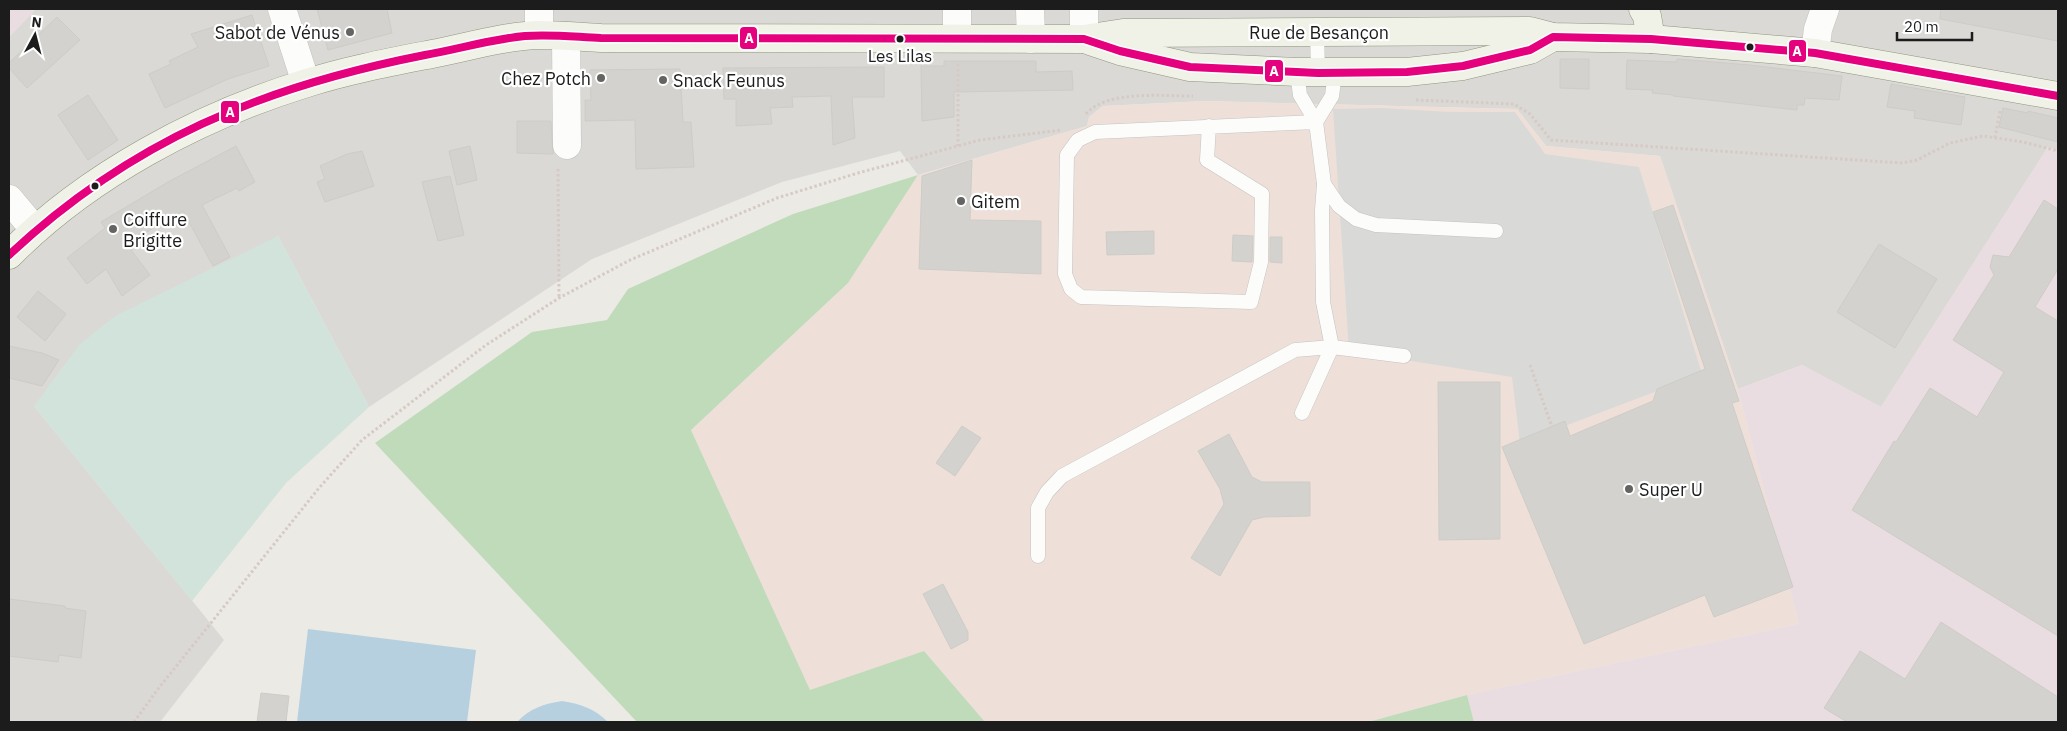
<svg xmlns="http://www.w3.org/2000/svg" width="2067" height="731" viewBox="0 0 2067 731" font-family="'IBM Plex Sans',sans-serif">
	<style>
		.residential { fill: #dad9d6 }
		.commercial { fill: #eee0d9 }
		.industrial { fill: #e9dde2 }
		.forest { fill: #c0dbb9 }
		.wetland { fill: #d2e3dc }
		.parking { fill: #d9d9d7 }
		.water { fill: #b6d0e0 }
		.building { fill: #d3d2ce; stroke: #ceccc6 }
		.lines { fill: none; stroke-linecap: round; stroke-linejoin: round }
		.lane-casing { stroke: #c3c3c1; stroke-width: 15 }
		.street-casing { stroke: #c3c3c1; stroke-width: 29 }
		.secondary-casing { stroke: #90957c; stroke-width: 29 }
		.path { stroke: #d7c9c4; stroke-width: 3; stroke-dasharray: 2.5 2.5; stroke-linecap: butt }
		.lane { stroke: #fcfcfb; stroke-width: 14 }
		.street { stroke: #fcfcfb; stroke-width: 28 }
		.secondary { stroke: #f0f2e8; stroke-width: 28 }
		.bus-1-casing { stroke: #fff; stroke-width: 11 }
		.bus-1 { stroke: #e5007d; stroke-width: 8 }
		.poi-dot { fill: #646462; stroke: #fff; stroke-width: 2 }
		.bus-dot { fill: #1c1c1c; stroke: #fff; stroke-width: 2 }
		.labels { text-anchor: middle; dominant-baseline: central; stroke-width: 4.5; stroke-linejoin: round; paint-order: stroke }
		.bus-label { font-size: 17px; fill: #1c1c1c; stroke: #fff }
		.poi-label { font-size: 18px; fill: #1c1c1c; stroke: #fff; text-anchor: start }
		.street-label { font-size: 18px; fill: #1c1c1c; stroke: #fff }
		.line-badge { stroke: #fff; stroke-width: 2 }
		.badge-label { font-size: 14px; text-anchor: middle; font-weight: bold; fill: #fff }
	</style>
	<rect width="100%" height="100%" fill="#ebeae5"/>
	<polygon class="residential" points="36,9 2058,9 2058,150 2048,147 1881,407 1802,365 1738,389 1660,156 1546,146 1517,109 1205,101 1103,106 1089,117 1087,126 918,175 900,151 782,182 592,259 369,407 278,236 34,406 224,640 160,722 9,722 9,37"/>
	<polygon class="commercial" points="1205,101 1517,109 1546,146 1660,156 1738,389 1799,624 1467,695 1368,722 985,722 924,651 810,691 691,430 848,283 918,175 1087,126 1089,117 1103,106"/>
	<g class="industrial">
		<polygon points="9,9 36,9 9,37"/>
		<polygon points="2048,147 2058,150 2058,722 1474,722 1467,695 1799,624 1738,389 1802,365 1881,407"/>
	</g>
	<g class="forest">
		<polygon points="918,175 848,283 691,430 810,690 924,651 985,722 637,722 375,443 532,332 607,320 628,289 793,214"/>
		<polygon points="1467,695 1474,722 1368,722"/>
	</g>
	<polygon class="wetland" points="278,236 369,407 286,483 192,601 34,406 79,345 115,316"/>
	<polygon class="parking" points="1382,108 1450,112 1515,112 1545,154 1639,167 1702,374 1520,443 1512,377 1349,351 1333,109"/>
	<g class="water">
		<polygon points="308,629 476,650 467,722 297,722"/>
		<path d="M562 701C580 704 594 708 608 722H517C530 708 544 704 562 701Z"/>
	</g>
	<g class="building">
		<polygon points="317,9 387,9 392,33 328,50"/>
		<polygon points="1941,9 2058,9 2058,41 1940,19"/>
		<polygon points="252,15 269,66 228,79 165,108 149,74 171,64 169,61 198,47 191,34"/>
		<polygon points="57,17 80,40 27,88 9,68 9,63"/>
		<polygon points="1560,59 1589,59 1589,89 1560,88"/>
		<polygon points="1677,59 1750,65 1842,76 1839,100 1805,98 1804,105 1797,105 1797,110 1673,96 1673,95 1652,93 1653,90 1626,89 1627,60 1676,62"/>
		<polygon points="944,61 1036,61 1036,72 1072,71 1073,90 954,92 954,117 922,121 921,66 944,66"/>
		<polygon points="884,67 884,97 852,97 855,138 833,145 831,96 792,97 793,107 770,108 772,124 736,126 736,99 724,99 723,68"/>
		<polygon points="680,69 683,122 691,122 694,167 636,169 635,120 585,121 585,100 591,100 590,70"/>
		<polygon points="1891,84 1965,97 1961,125 1914,118 1915,111 1887,107"/>
		<polygon points="88,95 118,140 88,160 58,115"/>
		<polygon points="2003,108 2028,113 2028,111 2058,118 2058,142 1999,127"/>
		<polygon points="517,121 551,121 553,154 517,153"/>
		<polygon points="236,146 255,182 239,191 237,188 202,205 230,257 213,266 183,211 133,240 137,246 131,250 150,275 122,296 106,269 87,284 67,258 105,228 101,222 168,182"/>
		<polygon points="470,146 477,180 457,185 449,151"/>
		<polygon points="362,151 374,186 325,202 317,182 325,179 320,166 347,154"/>
		<polygon points="972,160 970,220 1041,221 1041,274 919,269 922,176"/>
		<polygon points="450,176 464,235 438,241 422,182"/>
		<polygon points="2044,200 2058,209 2058,269 2035,307 2058,321 2058,636 1852,510 1894,441 1896,442 1930,388 1977,417 2004,372 1953,340 1994,275 1990,267 1993,255 2009,257"/>
		<polygon points="1673,205 1739,401 1732,403 1793,587 1714,617 1705,595 1584,644 1502,447 1565,421 1570,436 1653,401 1657,389 1705,369 1653,212"/>
		<polygon points="1154,231 1154,254 1107,255 1106,232"/>
		<polygon points="1233,235 1253,236 1252,262 1232,261"/>
		<polygon points="1270,237 1282,237 1282,263 1270,262"/>
		<polygon points="1879,244 1937,279 1895,348 1837,312"/>
		<polygon points="38,291 66,314 45,341 17,317"/>
		<polygon points="9,346 42,353 59,360 42,386 9,378"/>
		<polygon points="1438,382 1500,382 1500,539 1439,540"/>
		<polygon points="962,426 981,438 955,476 936,463"/>
		<polygon points="1229,434 1252,477 1262,482 1310,482 1310,516 1264,517 1252,520 1220,576 1191,558 1224,504 1220,489 1198,451"/>
		<polygon points="943,584 968,632 968,640 951,649 923,594"/>
		<polygon points="9,599 65,606 65,608 86,611 81,658 59,655 58,662 9,656"/>
		<polygon points="1941,622 2058,697 2058,722 1847,722 1824,708 1860,651 1905,679"/>
		<polygon points="261,693 289,696 286,722 257,722"/>
	</g>
	<g class="lines">
		<defs>
			<g id="lane">
				<polyline points="1317,31 1318,73"/>
				<polyline points="1297,72 1300,95 1316,122 1332,96 1335,73"/>
				<polyline points="1209,126 1207,160 1262,194 1261,262 1251,302 1081,297 1071,289 1065,274 1067,155 1078,140 1095,132 1316,122 1324,184 1339,206 1356,219 1376,225 1496,231"/>
				<polyline points="1302,413 1332,347 1323,302 1322,210 1324,184"/>
				<polyline points="1038,556 1038,508 1047,492 1062,476 1295,350 1332,347 1404,356"/>
			</g>
			<g id="street">
				<polyline points="282,9 306,83"/>
				<polyline points="539,9 539,35"/>
				<polyline points="957,9 957,38"/>
				<polyline points="1030,9 1031,39"/>
				<polyline points="1084,9 1084,39"/>
				<polyline points="566,36 567,145"/>
				<polyline points="1815,53 1818,29 1825,9"/>
				<polyline points="9,199 34,229"/>
			</g>
			<g id="secondary">
				<polyline points="1643,9 1647,16 1651,39"/>
				<polyline points="1090,41 1120,51 1190,67 1297,72 1407,72 1463,66 1530,50 1553,37"/>
				<path d="M9 255C88 175 200 116 307 83 348 70 391 62 432 54 468 47 504 36 540 35 560 35 581 37 601 38L1084 39 1123 33 1530 31 1553 37 1651 39 1815 53 2058 96"/>
			</g>
		</defs>
		<use href="#lane" class="lane-casing"/>
		<use href="#street" class="street-casing"/>
		<use href="#secondary" class="secondary-casing"/>
		<g class="path">
			<polyline points="958,64 958,146"/>
			<polyline points="1416,100 1514,104 1530,114 1551,140 1902,163 1917,160 1950,143 1983,136 2023,142 2058,151"/>
			<path d="M1086 114C1106 90 1163 96 1193 96"/>
			<polyline points="1995,138 2000,111"/>
			<polyline points="558,169 559,297"/>
			<polyline points="1530,365 1552,427"/>
			<polyline points="134,722 158,689 319,488 362,440 486,345 559,298 630,260 777,198 858,173 980,140 1062,130"/>
		</g>
		<use href="#lane" class="lane"/>
		<use href="#street" class="street"/>
		<use href="#secondary" class="secondary"/>
		<defs>
			<path id="bus-1" d="M9 255C132 140 262 87 425 55 459 49 492 39 525 36 551 34 576 37 601 38L1084 39 1120 51 1190 67 1318 73 1407 72 1463 66 1530 50 1553 37 1651 39 1815 53 2058 96"/>
		</defs>
		<use href="#bus-1" class="bus-1-casing"/>
		<use href="#bus-1" class="bus-1"/>
	</g>
	<g class="poi-dot">
		<circle cx="350" cy="32" r="5"/>
		<circle cx="601" cy="78" r="5"/>
		<circle cx="663" cy="80" r="5"/>
		<circle cx="961" cy="201" r="5"/>
		<circle cx="113" cy="229" r="5"/>
		<circle cx="1629" cy="489" r="5"/>
	</g>
	<g class="bus-dot">
		<circle cx="900" cy="39" r="4.5"/>
		<circle cx="1750" cy="47" r="4.5"/>
		<circle cx="95" cy="186" r="4.5"/>
	</g>
	<g class="labels">
		<g class="bus-label">
			<text x="900" y="56">Les Lilas</text>
		</g>
		<g class="poi-label">
			<text x="340" y="32" text-anchor="end">Sabot de Vénus</text>
			<text x="591" y="78" text-anchor="end">Chez Potch</text>
			<text x="673" y="80">Snack Feunus</text>
			<text x="971" y="201">Gitem</text>
			<text x="123" y="219">Coiffure<tspan x="123" dy="21">Brigitte</tspan></text>
			<text x="1639" y="489">Super U</text>
		</g>
		<g class="street-label">
			<text x="1319" y="32">Rue de Besançon</text>
		</g>
	</g>
	<g class="line-badge">
		<rect x="739" y="26" width="19" height="24" rx="5" fill="#e5007d"/>
		<rect x="1788" y="39" width="19" height="24" rx="5" fill="#e5007d"/>
		<rect x="1264" y="59" width="20" height="24" rx="5" fill="#e5007d"/>
		<rect x="220" y="100" width="20" height="24" rx="5" fill="#e5007d"/>
	</g>
	<g class="badge-label">
		<text x="749" y="43">A</text>
		<text x="1797" y="56">A</text>
		<text x="1274" y="76">A</text>
		<text x="230" y="117">A</text>
	</g>
	<rect width="2067" height="731" fill="none" stroke="#1c1c1c" stroke-width="20"/>
	<g transform="translate(35 35) rotate(7)" stroke="#ffffff" stroke-width="4" paint-order="stroke">
	<path d="M0-4L9 19L0 12L-9 19Z" fill="#1c1c1c"/>
	<text y="-8" font-size="14" font-weight="bold" text-anchor="middle" fill="#1c1c1c">N</text>
	</g>
	<path d="M1897 32v8h75v-8" fill="none" stroke="#1c1c1c" stroke-width="2.5"/>
	<text x="1904" y="32" font-size="15" fill="#1c1c1c" stroke="#ffffff" stroke-width="4" paint-order="stroke">20 m</text>
</svg>
